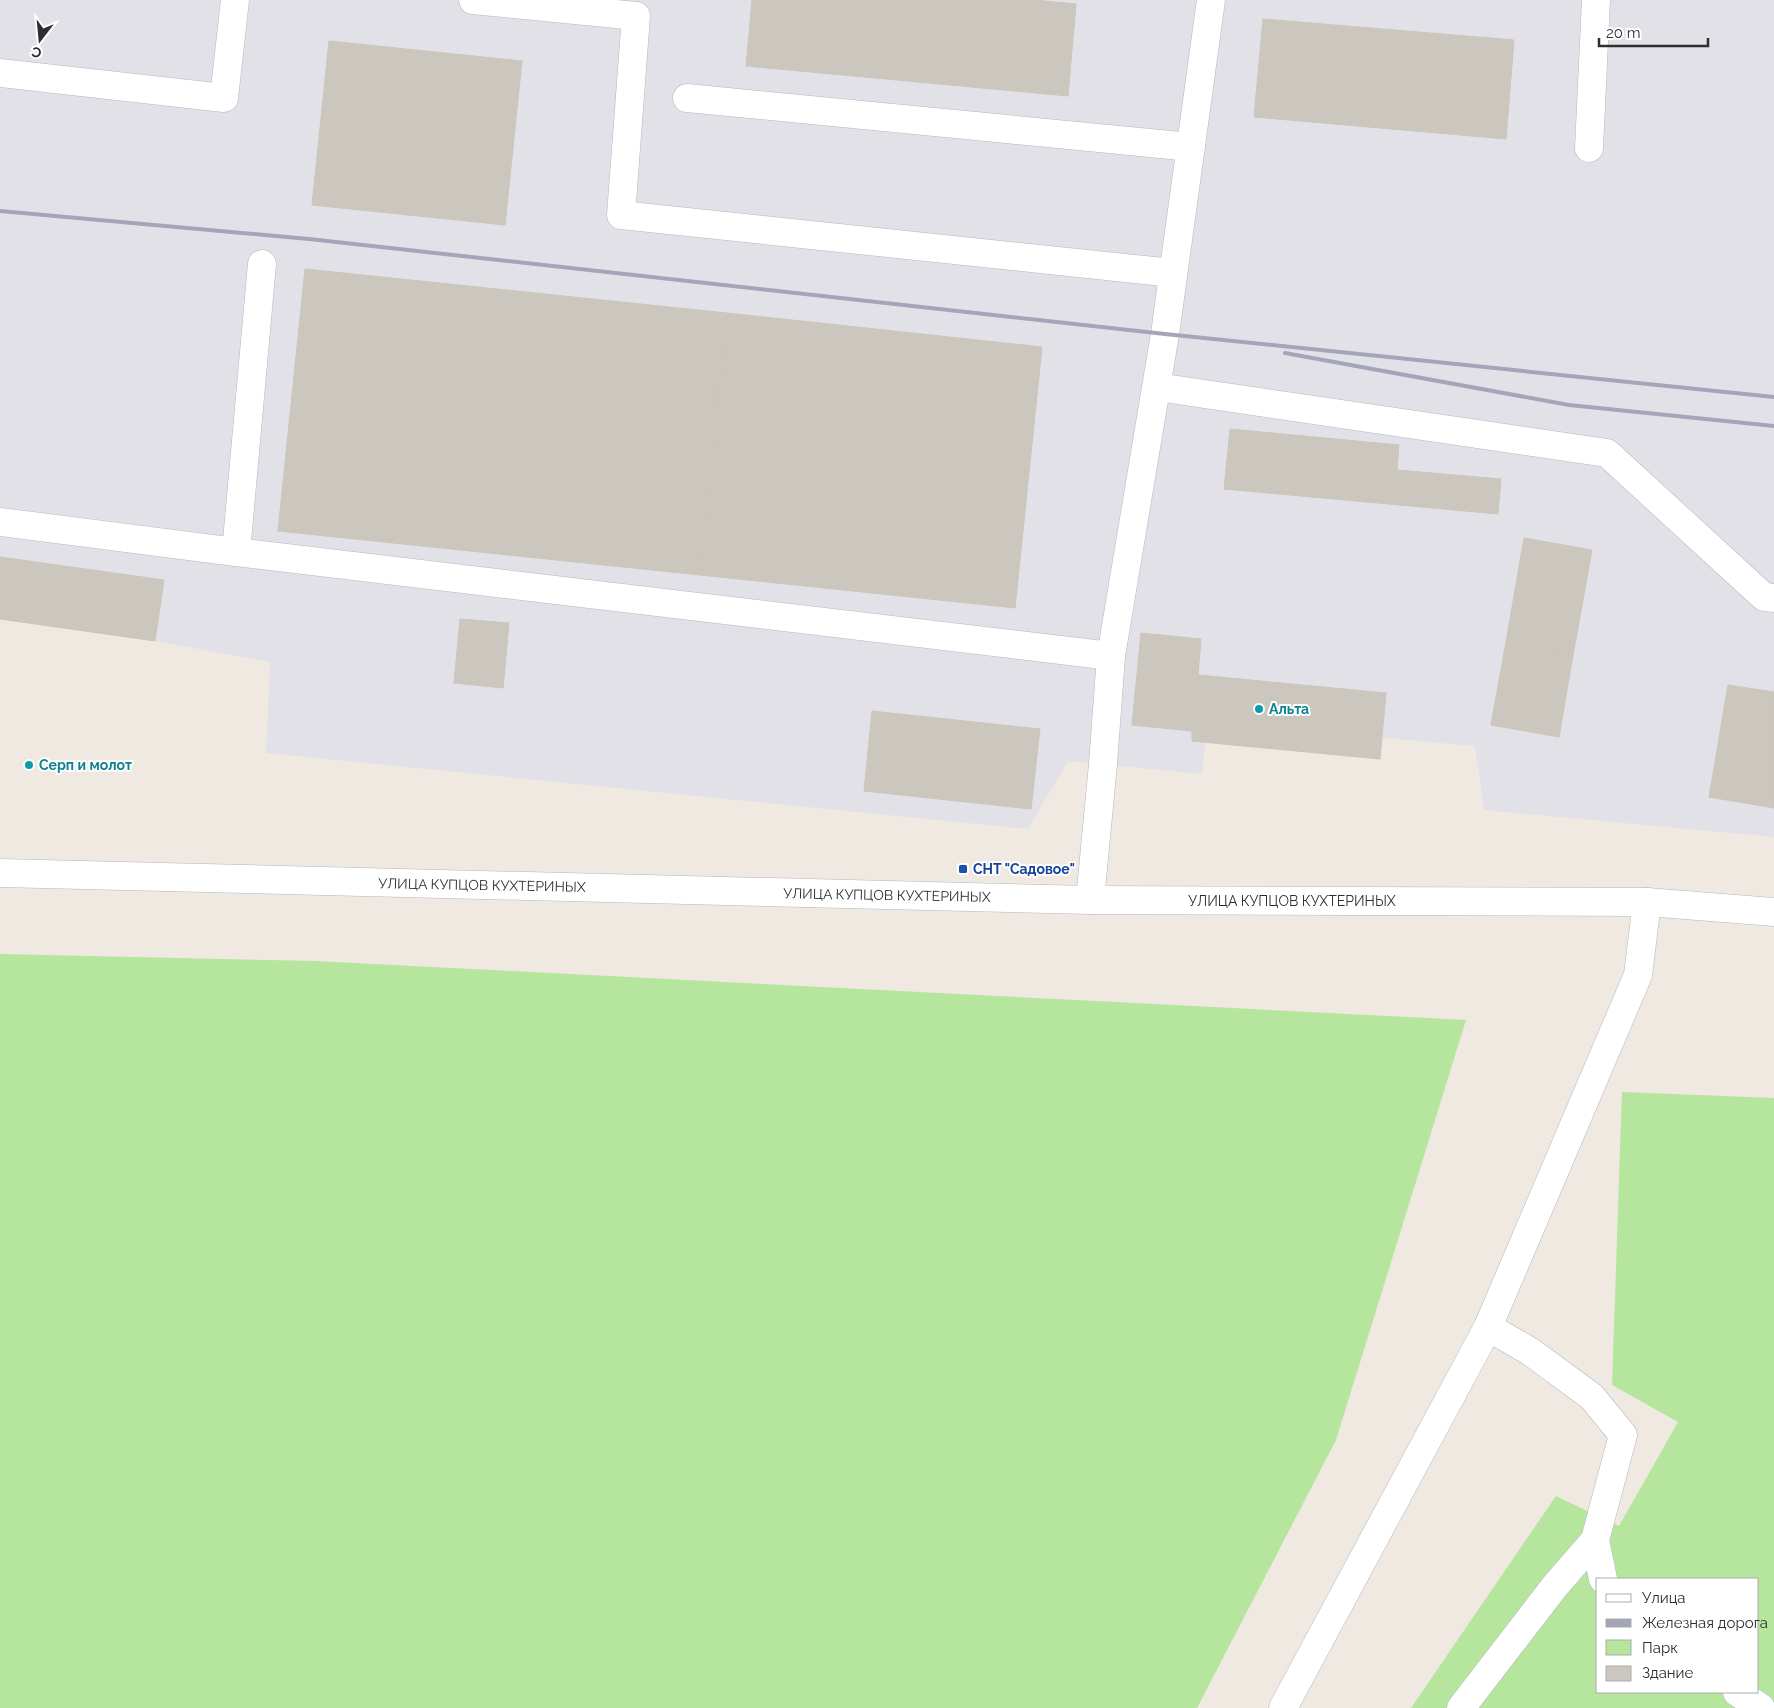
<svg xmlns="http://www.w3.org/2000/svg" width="1774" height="1708" viewBox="0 0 1774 1708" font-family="Raleway,sans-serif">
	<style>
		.industrial { fill: #e3e1e8 }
		.green { fill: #b6e59e; fill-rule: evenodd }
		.building { fill: #cbc7bf; stroke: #cbc5ba }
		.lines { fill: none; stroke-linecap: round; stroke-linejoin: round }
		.minor-casing { stroke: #b4b7c1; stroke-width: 29 }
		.minor { stroke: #fff; stroke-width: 28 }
		.rail { stroke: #a3a6b8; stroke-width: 4 }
		.culture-dot { fill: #0f9aa8; stroke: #fff; stroke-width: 2 }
		.transit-dot { fill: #1a4fb4; stroke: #fff; stroke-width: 2 }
		.labels { text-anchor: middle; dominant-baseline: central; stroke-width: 4; stroke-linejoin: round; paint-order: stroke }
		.culture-label { font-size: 14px; font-weight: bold; fill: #0d838f; stroke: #fff; text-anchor: start }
		.transit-label { font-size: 14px; font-weight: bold; fill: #164399; stroke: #fff; text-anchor: start }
		.street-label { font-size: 14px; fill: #2e2e2e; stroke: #fff }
	</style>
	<rect width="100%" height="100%" fill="#efe9e1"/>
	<polygon class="industrial" points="0,0 1774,0 1774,837 1484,810 1475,746 1382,738 1380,759 1205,743 1202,774 1068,761 1028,829 266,753 270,662 155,641 0,619"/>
	<g class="green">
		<polygon points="0,954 316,961 1466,1020 1336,1440 1197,1708 0,1708"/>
		<path d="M1622 1092 1774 1098V1708H1411L1556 1496 1619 1526 1678 1422 1612 1385ZM1598 1579H1758V1692H1598Z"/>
	</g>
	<g class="building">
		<polygon points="752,0 1034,0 1076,4 1068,96 746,66"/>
		<polygon points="1263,19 1514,40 1506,139 1254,117"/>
		<polygon points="329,41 522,61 505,225 312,205"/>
		<polygon points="305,269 727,313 700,575 278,531"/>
		<polygon points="727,313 1042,347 1015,608 700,575"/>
		<polygon points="1230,429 1399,445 1397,470 1501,479 1498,514 1224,489"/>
		<polygon points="1524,538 1592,550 1573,655 1506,642"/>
		<polygon points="0,557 164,580 155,641 0,619"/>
		<polygon points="460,619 509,623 503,688 454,683"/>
		<polygon points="1141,633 1201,639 1198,675 1386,693 1380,759 1192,741 1192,731 1132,725"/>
		<polygon points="1506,642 1573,655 1559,737 1491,725"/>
		<polygon points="1728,685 1774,692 1774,808 1709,797"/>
		<polygon points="872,711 1040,729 1031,809 864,791"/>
	</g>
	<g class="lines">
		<defs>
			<g id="minor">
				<polyline points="473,0 636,16 621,215 1173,273"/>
				<polyline points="0,73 224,98 235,0"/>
				<polyline points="687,98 1191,147"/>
				<polyline points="1589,148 1596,0"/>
				<polyline points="262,264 236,552 1111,656"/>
				<polyline points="1157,387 1607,453 1764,597 1774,598"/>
				<polyline points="0,522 236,552"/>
				<polyline points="0,873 1090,900 1647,902 1774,912"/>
				<polyline points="1090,900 1103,764 1111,656 1165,334 1211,0"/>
				<polyline points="1488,1327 1531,1352 1592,1397 1623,1435 1595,1540 1603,1579"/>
				<polyline points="1737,1692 1761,1708"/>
				<polyline points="1283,1708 1488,1327 1638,975 1647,902"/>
				<polyline points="1461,1708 1555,1586 1595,1540"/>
			</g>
		</defs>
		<use href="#minor" class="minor-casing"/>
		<use href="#minor" class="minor"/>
		<g class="rail">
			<polyline points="0,211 309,239 1165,334 1774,397"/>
			<polyline points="1285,353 1569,405 1774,426"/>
		</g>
	</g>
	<g class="culture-dot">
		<circle cx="1259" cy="709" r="5"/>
		<circle cx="29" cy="765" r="5"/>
	</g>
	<rect class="transit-dot" x="958" y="864" width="10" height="10" rx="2.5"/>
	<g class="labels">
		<g class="culture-label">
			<text x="1269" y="709">Альта</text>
			<text x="39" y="765">Серп и молот</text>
		</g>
		<g class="transit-label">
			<text x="973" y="869">СНТ "Садовое"</text>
		</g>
		<g class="street-label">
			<text transform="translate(482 885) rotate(1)">УЛИЦА КУПЦОВ КУХТЕРИНЫХ</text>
			<text transform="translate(887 895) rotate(1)">УЛИЦА КУПЦОВ КУХТЕРИНЫХ</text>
			<text x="1292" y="901">УЛИЦА КУПЦОВ КУХТЕРИНЫХ</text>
		</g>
	</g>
	<rect x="1596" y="1578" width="162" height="115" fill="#ffffff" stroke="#ababab"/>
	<rect x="1606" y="1594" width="25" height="8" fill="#ffffff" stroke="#ababab"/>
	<text x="1642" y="1603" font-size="15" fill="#2e2e2e">Улица</text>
	<rect x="1606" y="1619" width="25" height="8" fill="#a3a6b8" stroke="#ababab"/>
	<text x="1642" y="1628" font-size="15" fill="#2e2e2e">Железная дорога</text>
	<rect x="1606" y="1640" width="25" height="15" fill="#b6e59e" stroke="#ababab"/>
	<text x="1642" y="1653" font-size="15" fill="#2e2e2e">Парк</text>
	<rect x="1606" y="1666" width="25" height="15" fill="#cbc7bf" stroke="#ababab"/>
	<text x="1642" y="1678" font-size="15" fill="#2e2e2e">Здание</text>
	<g transform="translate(40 40) rotate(196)" stroke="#ffffff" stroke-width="4" paint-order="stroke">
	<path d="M0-4L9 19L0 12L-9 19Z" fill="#2e2e2e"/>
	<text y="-8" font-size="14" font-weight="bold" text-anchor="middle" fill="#2e2e2e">С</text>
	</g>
	<path d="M1599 38v8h109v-8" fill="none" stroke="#2e2e2e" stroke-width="2.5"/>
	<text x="1606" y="38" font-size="15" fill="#2e2e2e" stroke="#ffffff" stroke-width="4" paint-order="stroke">20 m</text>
</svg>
